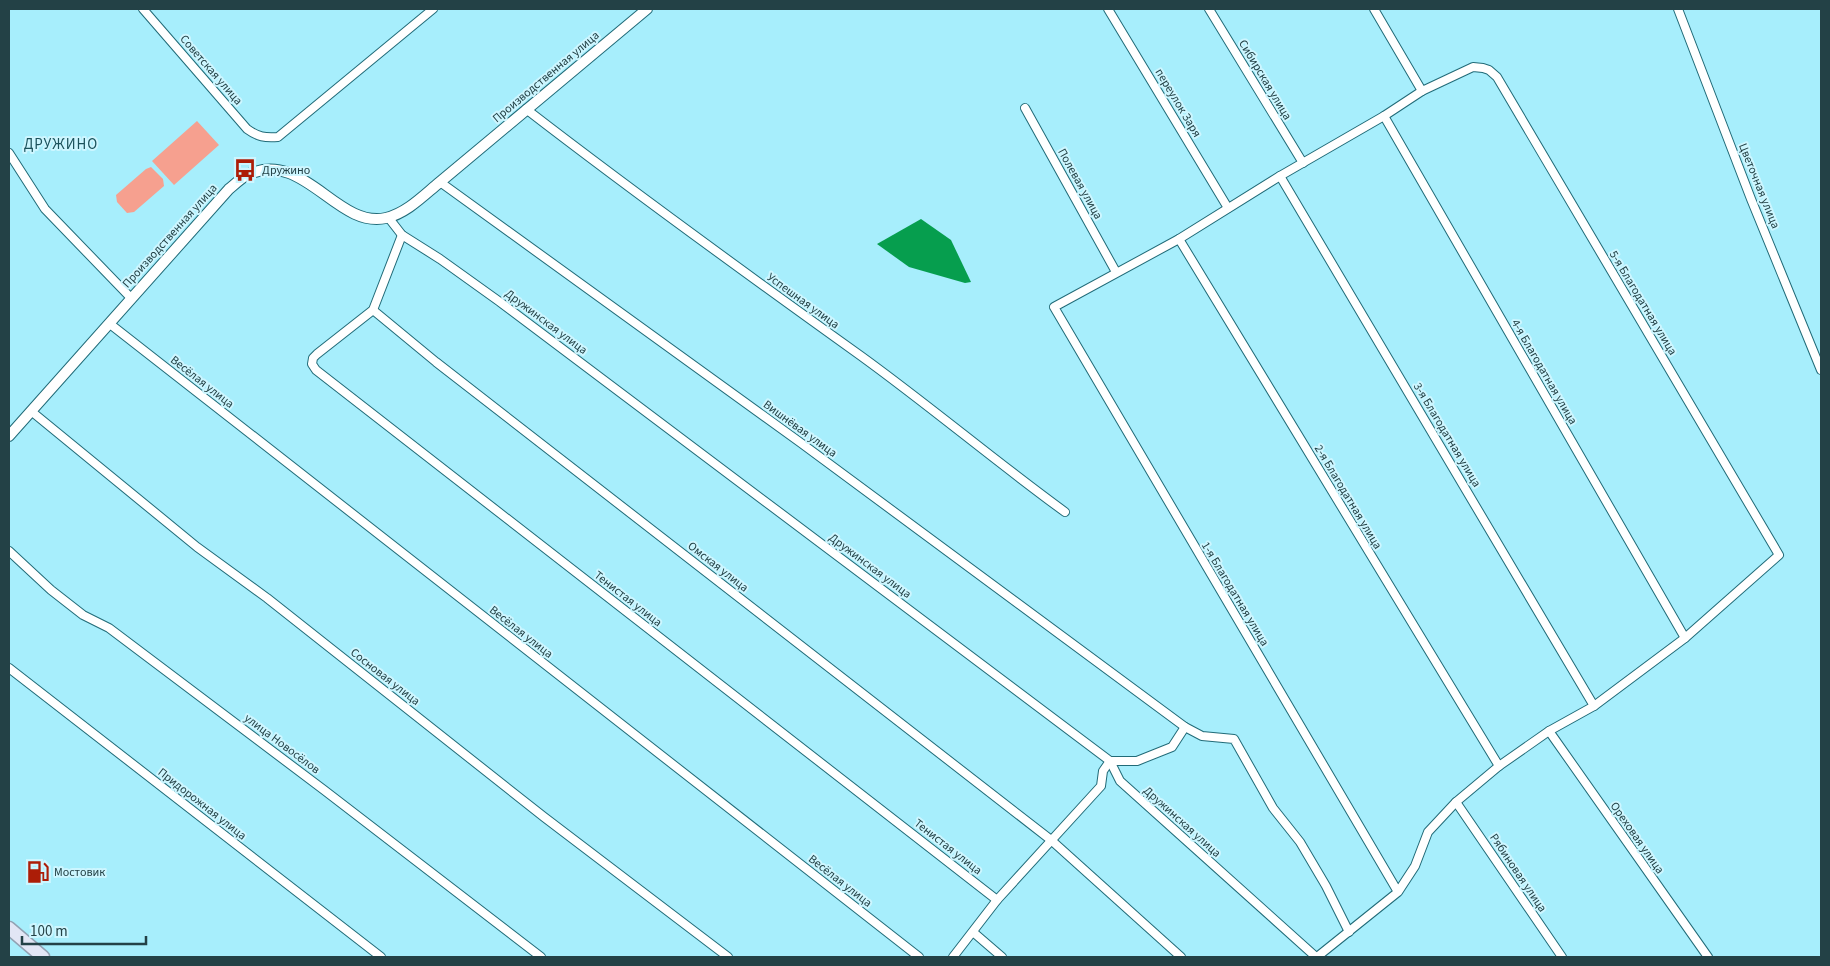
<svg xmlns="http://www.w3.org/2000/svg" width="1830" height="966" viewBox="0 0 1830 966" font-family="'Source Sans 3',sans-serif">
	<style>
		.green { fill: #f6a08f }
		.water { fill: #069e4e }
		.lines { fill: none; stroke-linecap: round; stroke-linejoin: round }
		.minor-casing { stroke: #216b78; stroke-width: 10 }
		.tertiary-casing { stroke: #216b78; stroke-width: 12 }
		.primary-casing { stroke: #92a2b3; stroke-width: 15 }
		.minor { stroke: #fff; stroke-width: 8 }
		.tertiary { stroke: #fff; stroke-width: 10 }
		.primary { stroke: #e2e6f5; stroke-width: 12 }
		.labels { text-anchor: middle; dominant-baseline: central; stroke-width: 4; stroke-linejoin: round; paint-order: stroke }
		.street-label { font-size: 12px; fill: #234146; stroke: #cdf6ff }
		.poi-label { font-size: 12px; fill: #234146; stroke: #cdf6ff; text-anchor: start }
		.quarter-label { font-size: 15px; letter-spacing: 1px; fill: #1b525c; stroke: #cdf6ff }
	</style>
	<rect width="100%" height="100%" fill="#a7eefc"/>
	<g class="green">
		<polygon points="197,121 219,145 174,185 152,161"/>
		<polygon points="151,167 163,179 164,186 134,212 127,213 117,202 116,195 146,169"/>
	</g>
	<polygon class="water" points="921,219 951,240 971,282 965,283 909,267 877,244"/>
	<g class="lines">
		<defs>
			<g id="minor">
				<path d="M143 9 247 129C258 137 265 138 278 137L433 9"/>
				<polyline points="1108,9 1228,208"/>
				<polyline points="1209,9 1303,163"/>
				<polyline points="1374,9 1422,91"/>
				<polyline points="1678,9 1751,199 1821,370"/>
				<polyline points="1025,108 1116,272"/>
				<path d="M526 109C636 194 748 275 861 356 930 406 995 461 1065 512"/>
				<polyline points="1384,116 1685,638"/>
				<polyline points="9,153 45,209 131,298"/>
				<polyline points="1280,176 1594,706"/>
				<polyline points="440,182 801,443 1185,727"/>
				<polyline points="388,217 402,235 440,259 500,302 1110,761 1120,781 1316,957"/>
				<polyline points="402,235 373,310 317,354 313,358 312,364 316,370 997,900"/>
				<polyline points="1179,239 1499,766"/>
				<polyline points="373,310 436,362 1051,840 1181,957"/>
				<polyline points="110,324 919,957"/>
				<polyline points="31,411 197,547 267,598 544,817 728,957"/>
				<polyline points="9,551 51,590 83,615 109,628 324,790 541,957"/>
				<polyline points="9,668 381,957"/>
				<polyline points="1549,731 1708,957"/>
				<polyline points="1456,802 1562,957"/>
				<polyline points="973,932 1002,957"/>
				<polyline points="953,957 997,900 1101,786 1103,771 1110,761 1137,761 1172,747 1185,727 1202,736 1234,739 1273,808 1300,842 1326,886 1349,932"/>
				<polyline points="1317,957 1398,892 1415,866 1428,832 1456,802 1499,766 1549,731 1594,706 1685,638 1779,555 1497,77 1489,70 1483,68 1473,67 1422,91 1384,116 1280,176 1179,239 1054,307 1398,892"/>
			</g>
			<path id="tertiary" d="M9 436 229 189C234 185 240 179 247 175 304 148 336 229 386 218 407 213 424 195 440 182L647 9"/>
			<polyline id="primary" points="9,928 43,957"/>
		</defs>
		<use href="#minor" class="minor-casing"/>
		<use href="#tertiary" class="tertiary-casing"/>
		<use href="#primary" class="primary-casing"/>
		<use href="#minor" class="minor"/>
		<use href="#tertiary" class="tertiary"/>
		<use href="#primary" class="primary"/>
	</g>
	<defs>
		<symbol id="bus-bare" viewBox="-9 -9 18 18"><path d="M-5-6H5V4H4V6H2V4H-2V6H-4V4H-5ZM-3.5-4V0h7V-4ZM-3.5 1.2v1.5H-2V1.2ZM2 1.2v1.5H3.5V1.2Z" fill="#ac1d07" stroke="#cdf6ff" stroke-width="2.5" paint-order="stroke"/></symbol>
		<symbol id="fuel-bare" viewBox="-9 -9 18 18"><path d="M-5.5-6h7V0h2V4h1.3V-2.5L3-4.5l.8-.8L6-3V5H2.5V1h-1V6h-7ZM-4.2-4.7v3.2H.2V-4.7Z" fill="#ac1d07" stroke="#cdf6ff" stroke-width="2.5" paint-order="stroke"/></symbol>
	</defs>
	<g fill-rule="evenodd">
		<use href="#bus-bare" x="229" y="154" width="32" height="32"/>
		<use href="#fuel-bare" x="22" y="856" width="32" height="32"/>
	</g>
	<g class="labels">
		<g class="street-label">
			<text transform="translate(211 70) rotate(49)">Советская улица</text>
			<text transform="translate(546 77) rotate(-40)">Производственная улица</text>
			<text transform="translate(1265 80) rotate(59)">Сибирская улица</text>
			<text transform="translate(1178 103) rotate(59)">переулок Заря</text>
			<text transform="translate(1080 184) rotate(61)">Полевая улица</text>
			<text transform="translate(1759 186) rotate(68)">Цветочная улица</text>
			<text transform="translate(170 236) rotate(-48)">Производственная улица</text>
			<text transform="translate(803 301) rotate(36)">Успешная улица</text>
			<text transform="translate(1643 303) rotate(59)">5-я Благодатная улица</text>
			<text transform="translate(546 322) rotate(37)">Дружинская улица</text>
			<text transform="translate(1544 372) rotate(60)">4-я Благодатная улица</text>
			<text transform="translate(202 382) rotate(38)">Весёлая улица</text>
			<text transform="translate(800 429) rotate(36)">Вишнёвая улица</text>
			<text transform="translate(1447 435) rotate(59)">3-я Благодатная улица</text>
			<text transform="translate(1348 497) rotate(59)">2-я Благодатная улица</text>
			<text transform="translate(870 566) rotate(37)">Дружинская улица</text>
			<text transform="translate(718 567) rotate(38)">Омская улица</text>
			<text transform="translate(1235 594) rotate(59)">1-я Благодатная улица</text>
			<text transform="translate(628 599) rotate(38)">Тенистая улица</text>
			<text transform="translate(521 632) rotate(38)">Весёлая улица</text>
			<text transform="translate(385 677) rotate(38)">Сосновая улица</text>
			<text transform="translate(282 744) rotate(37)">улица Новосёлов</text>
			<text transform="translate(202 804) rotate(38)">Придорожная улица</text>
			<text transform="translate(1182 822) rotate(42)">Дружинская улица</text>
			<text transform="translate(1637 838) rotate(55)">Ореховая улица</text>
			<text transform="translate(948 847) rotate(38)">Тенистая улица</text>
			<text transform="translate(1518 873) rotate(56)">Рябиновая улица</text>
			<text transform="translate(840 881) rotate(38)">Весёлая улица</text>
		</g>
		<g class="poi-label">
			<text x="262" y="170">Дружино</text>
			<text x="54" y="872">Мостовик</text>
		</g>
		<g class="quarter-label">
			<text x="61" y="144">ДРУЖИНО</text>
		</g>
	</g>
	<rect width="1830" height="966" fill="none" stroke="#234146" stroke-width="20"/>
	<path d="M22 936v8h124v-8" fill="none" stroke="#234146" stroke-width="2.5"/>
	<text x="30" y="936" font-size="15" fill="#234146" stroke="#cdf6ff" stroke-width="4" paint-order="stroke">100 m</text>
</svg>
